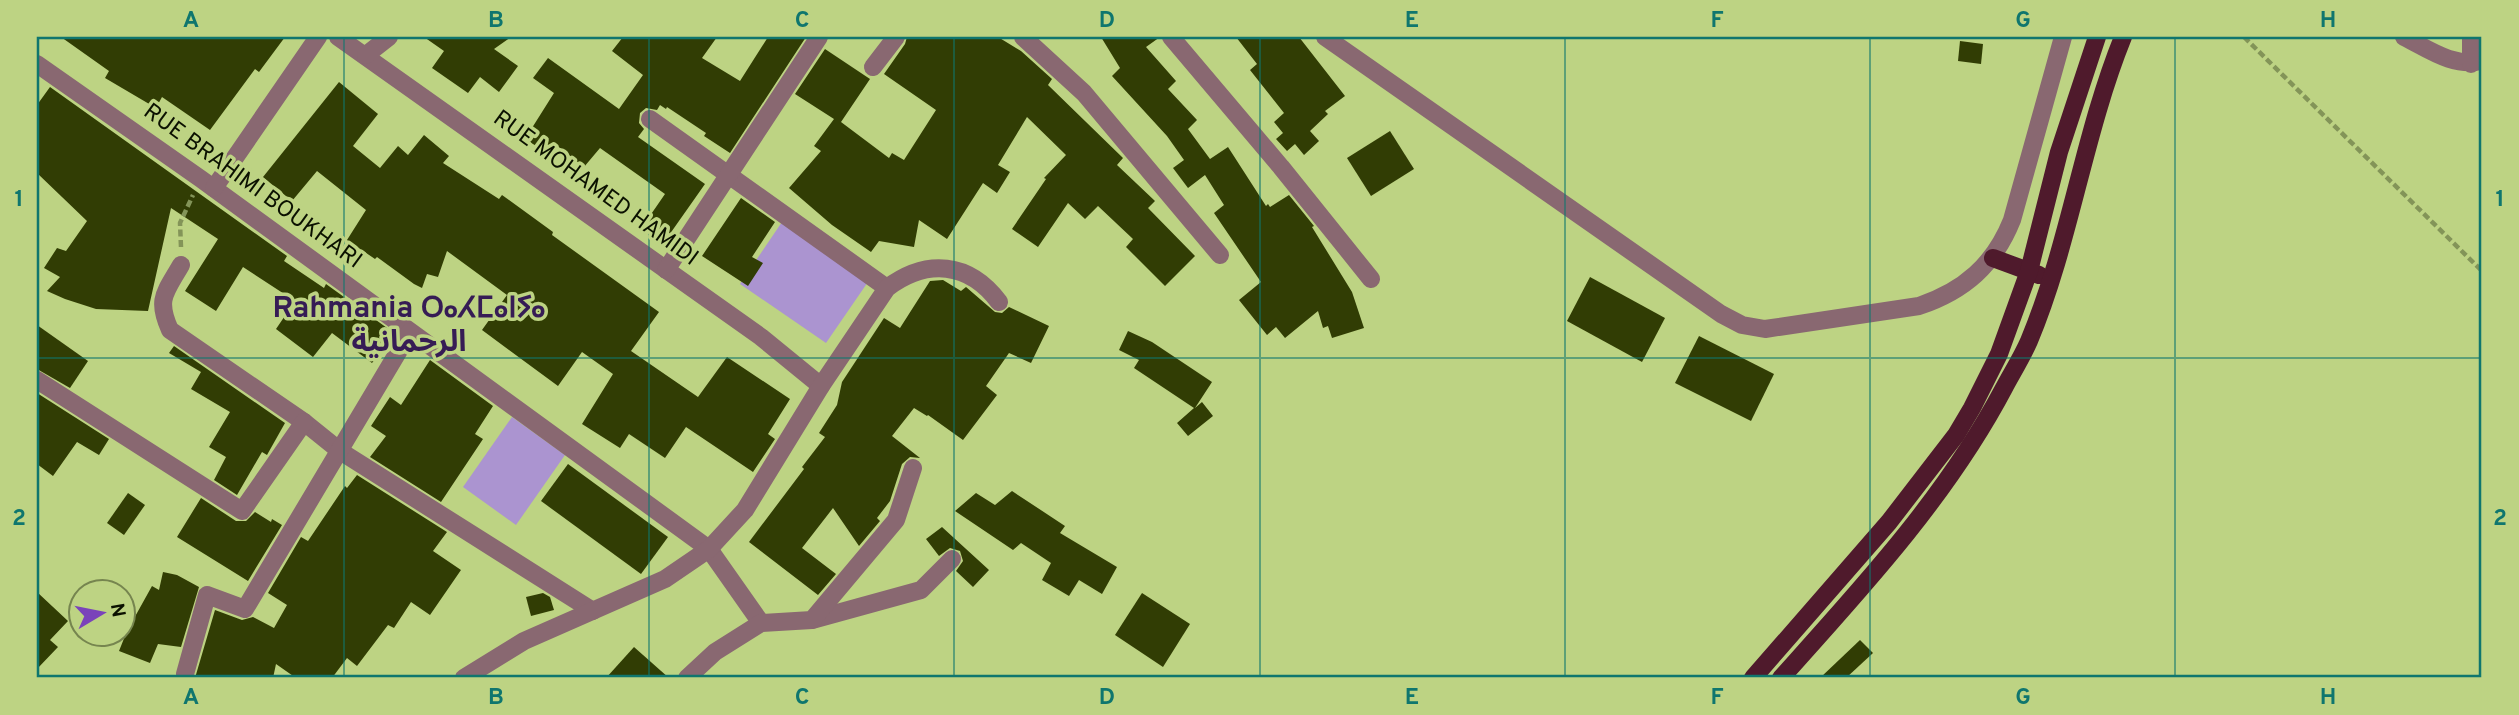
<svg xmlns="http://www.w3.org/2000/svg" width="2519" height="715" viewBox="0 0 2519 715" font-family="Overpass,'Noto Sans Arabic','Noto Sans Tifinagh',sans-serif">
	<style>
		.green { fill: #ab94d0 }
		.building { fill: #313d04 }
		.lines { fill: none; stroke-linecap: round; stroke-linejoin: round }
		.path { stroke: #839458; stroke-width: 4.5; stroke-dasharray: 7 3.5; stroke-linecap: butt }
		.minor { stroke: #896871; stroke-width: 18 }
		.major { stroke: #4f1a2c; stroke-width: 18 }
		.grid { fill: none; stroke: #0f766e; stroke-width: 2; stroke-opacity: 0.55 }
		.labels { text-anchor: middle; dominant-baseline: central; stroke-width: 7; stroke-linejoin: round; paint-order: stroke }
		.street-label { font-size: 23px; fill: #0b1100; stroke: #bdd383 }
		.district-label { font-size: 30px; font-weight: bold; fill: #361c55; stroke: #bdd383 }
		.neatline { fill: none; stroke: #0f766e; stroke-width: 2.5 }
		.grid-label { font-size: 23px; text-anchor: middle; font-weight: bold; fill: #0f766e }
	</style>
	<rect width="100%" height="100%" fill="#bdd383"/>
	<g class="green">
		<polygon points="784,219 870,279 826,343 740,284"/>
		<polygon points="512,417 565,455 516,525 463,487"/>
	</g>
	<g class="building">
		<polygon points="61,37 285,37 259,72 255,69 210,130 162,97 156,108 105,78 109,71"/>
		<polygon points="424,37 511,37 494,49 518,66 499,92 480,77 468,93 432,68 444,51"/>
		<polygon points="623,37 717,37 702,58 740,81 768,37 806,37 730,153 704,136 706,133 667,107 666,109 660,105 657,110 646,108 640,113 639,123 644,129 638,137 705,184 667,238 645,223 665,194 600,148 584,167 555,144 549,154 525,139 554,93 533,78 548,58 619,109 643,75 612,51"/>
		<polygon points="907,37 998,37 1021,51 1052,79 1048,85 1123,158 1117,165 1155,201 1148,208 1195,256 1165,286 1126,247 1133,239 1098,206 1085,219 1068,203 1038,247 1012,229 1046,179 1044,178 1066,155 1027,117 998,165 1010,172 997,193 983,183 947,239 919,220 914,247 879,241 871,252 832,225 789,188 821,151 814,146 834,119 795,94 825,49 870,79 841,122 889,158 892,153 904,160 936,110 884,74 905,44"/>
		<polygon points="1101,37 1160,37 1146,47 1176,81 1168,89 1197,120 1188,129 1210,159 1228,147 1266,206 1268,204 1270,207 1289,195 1314,226 1312,227 1352,292 1364,328 1332,338 1328,326 1323,328 1318,311 1285,338 1276,327 1267,335 1239,300 1261,282 1214,213 1224,205 1205,175 1188,188 1173,168 1184,160 1167,136 1112,76 1120,68"/>
		<polygon points="1236,37 1299,37 1345,96 1325,111 1328,114 1310,131 1319,141 1304,155 1295,144 1287,151 1276,139 1283,133 1274,122 1284,113 1250,70 1257,64"/>
		<polygon points="1960,41 1983,44 1981,64 1958,61"/>
		<polygon points="339,82 378,114 353,146 380,168 398,146 408,155 424,135 449,156 443,163 499,199 502,195 553,232 552,235 659,312 631,351 698,397 727,357 790,399 768,434 775,439 753,472 686,427 665,458 629,434 620,448 582,424 613,374 582,352 558,386 482,330 507,295 447,251 438,277 427,274 422,288 414,284 377,257 375,259 347,240 366,210 317,171 292,201 263,177"/>
		<polygon points="50,87 287,256 284,261 324,288 326,284 394,333 372,363 332,333 313,357 276,329 295,301 243,267 216,311 185,291 218,239 171,208 148,311 96,309 65,299 47,291 60,277 44,268 57,248 66,251 87,221 37,173 37,105"/>
		<polygon points="1390,131 1414,169 1371,196 1347,158"/>
		<polygon points="741,198 775,222 752,257 763,263 748,286 702,256"/>
		<polygon points="1590,277 1665,318 1642,362 1567,321"/>
		<polygon points="943,280 961,291 966,287 995,312 1002,313 1009,307 1049,326 1031,363 1009,353 986,386 997,395 963,440 928,415 927,416 914,408 892,436 920,458 910,457 902,464 890,501 877,518 880,521 859,546 833,508 802,548 836,574 818,595 749,542 804,469 802,467 825,437 819,433 837,405 842,382 884,318 900,328 930,281"/>
		<polygon points="37,325 88,361 70,388 37,369"/>
		<polygon points="1128,331 1152,342 1212,382 1195,408 1202,402 1213,416 1188,436 1177,423 1194,408 1134,368 1139,360 1119,350"/>
		<polygon points="1699,336 1774,374 1751,421 1675,383"/>
		<polygon points="174,346 285,423 267,455 262,452 237,495 214,480 226,457 209,447 230,412 191,389 201,372 169,353"/>
		<polygon points="430,360 493,406 475,434 483,439 441,502 370,457 386,436 371,426 390,397 401,405"/>
		<polygon points="37,393 109,439 99,455 77,442 53,476 37,464"/>
		<polygon points="568,464 668,537 641,574 541,501"/>
		<polygon points="357,475 447,532 433,551 461,570 430,615 411,602 394,628 388,625 357,666 347,658 332,678 296,678 276,664 273,678 195,678 215,610 242,620 253,617 274,628 287,605 268,593 301,537 308,541 345,486 347,488"/>
		<polygon points="1012,491 1065,526 1060,533 1117,567 1102,594 1079,580 1069,596 1042,580 1051,563 1021,543 1013,550 955,511 976,493 995,505"/>
		<polygon points="128,493 145,505 124,535 107,523"/>
		<polygon points="201,498 236,521 246,521 255,512 271,522 272,519 282,525 248,581 177,537"/>
		<polygon points="942,527 989,570 973,587 956,571 963,561 960,551 950,548 939,556 926,539"/>
		<polygon points="163,572 177,575 199,587 181,647 158,644 150,663 119,651 127,631 152,586 159,590"/>
		<polygon points="37,592 68,621 50,640 58,647 37,669"/>
		<polygon points="543,593 550,597 554,610 531,616 526,597"/>
		<polygon points="1142,593 1190,624 1163,667 1115,635"/>
		<polygon points="1860,640 1873,653 1846,678 1820,678"/>
		<polygon points="634,647 669,678 606,678"/>
	</g>
	<g class="lines">
		<g class="path">
			<polyline points="2244,37 2482,271"/>
			<polyline points="181,247 180,223 193,195"/>
		</g>
		<g class="minor">
			<polyline points="338,37 761,337 821,386"/>
			<polyline points="1023,37 1084,93 1220,255"/>
			<polyline points="1171,37 1281,167 1371,279"/>
			<path d="M1325 37 1721 314 1742 325 1765 329 1919 306C1964 291 1994 265 2012 220L2063 37"/>
			<path d="M2404 37C2430 50 2452 67 2482 61"/>
			<polyline points="366,55 389,37"/>
			<polyline points="37,64 201,179 709,549 761,623"/>
			<polyline points="2471,64 2471,37"/>
			<polyline points="873,67 896,37"/>
			<polyline points="650,119 887,288"/>
			<polyline points="214,188 318,37"/>
			<path d="M181 265C165 293 156 299 170 330L304 422 340 451 593 611"/>
			<polyline points="666,270 819,37"/>
			<polyline points="37,380 242,511 304,422"/>
			<polyline points="812,620 921,590 952,559"/>
			<polyline points="185,674 207,595 245,609 410,332"/>
			<path d="M464 678 524 641 665 579 709 549 745 510 821 386 887 288C927 258 969 262 999 302"/>
			<polyline points="687,678 715,652 761,623 812,620 896,520 913,468"/>
		</g>
		<g class="major">
			<polyline points="1993,258 2039,275"/>
			<polyline points="1753,678 1889,522 1956,435 1972,408 1999,354 2029,271 2059,152 2097,37"/>
			<path d="M1781 678C1862 588 1947 496 2004 388 2012 373 2022 357 2029 341 2070 243 2083 136 2123 37"/>
		</g>
	</g>
	<path class="grid" d="M344 37V678M649 37V678M954 37V678M1260 37V678M1565 37V678M1870 37V678M2175 37V678M37 358H2482"/>
	<g class="labels">
		<g class="street-label">
			<text transform="translate(252 187) rotate(36)">RUE BRAHIMI BOUKHARI</text>
			<text transform="translate(595 189) rotate(36)">RUE MOHAMED HAMIDI</text>
		</g>
		<g class="district-label">
			<text x="409" y="309">Rahmania ⵔⴰⵃⵎⴰⵏⵢⴰ<tspan x="409" dy="34">الرحمانية</tspan></text>
		</g>
	</g>
	<rect width="2519" height="715" fill="none" stroke="#bdd383" stroke-width="77"/>
	<g transform="translate(102 613) rotate(80)"><circle r="33" fill="#bdd383" stroke="#76854f" stroke-width="2"/>
	<path d="M0-5L12 26L0 18L-12 26Z" fill="#7a43ba"/>
	<text y="-10" font-size="19" font-weight="bold" text-anchor="middle" fill="#0b1100">N</text>
	</g>
	<rect x="38" y="38" width="2442" height="638" class="neatline"/>
	<g class="grid-label">
		<text x="191" y="27">A</text>
		<text x="496" y="27">B</text>
		<text x="802" y="27">C</text>
		<text x="1107" y="27">D</text>
		<text x="1412" y="27">E</text>
		<text x="1717" y="27">F</text>
		<text x="2023" y="27">G</text>
		<text x="2328" y="27">H</text>
		<text x="19" y="206">1</text>
		<text x="2500" y="206">1</text>
		<text x="19" y="525">2</text>
		<text x="2500" y="525">2</text>
		<text x="191" y="704">A</text>
		<text x="496" y="704">B</text>
		<text x="802" y="704">C</text>
		<text x="1107" y="704">D</text>
		<text x="1412" y="704">E</text>
		<text x="1717" y="704">F</text>
		<text x="2023" y="704">G</text>
		<text x="2328" y="704">H</text>
	</g>
</svg>
